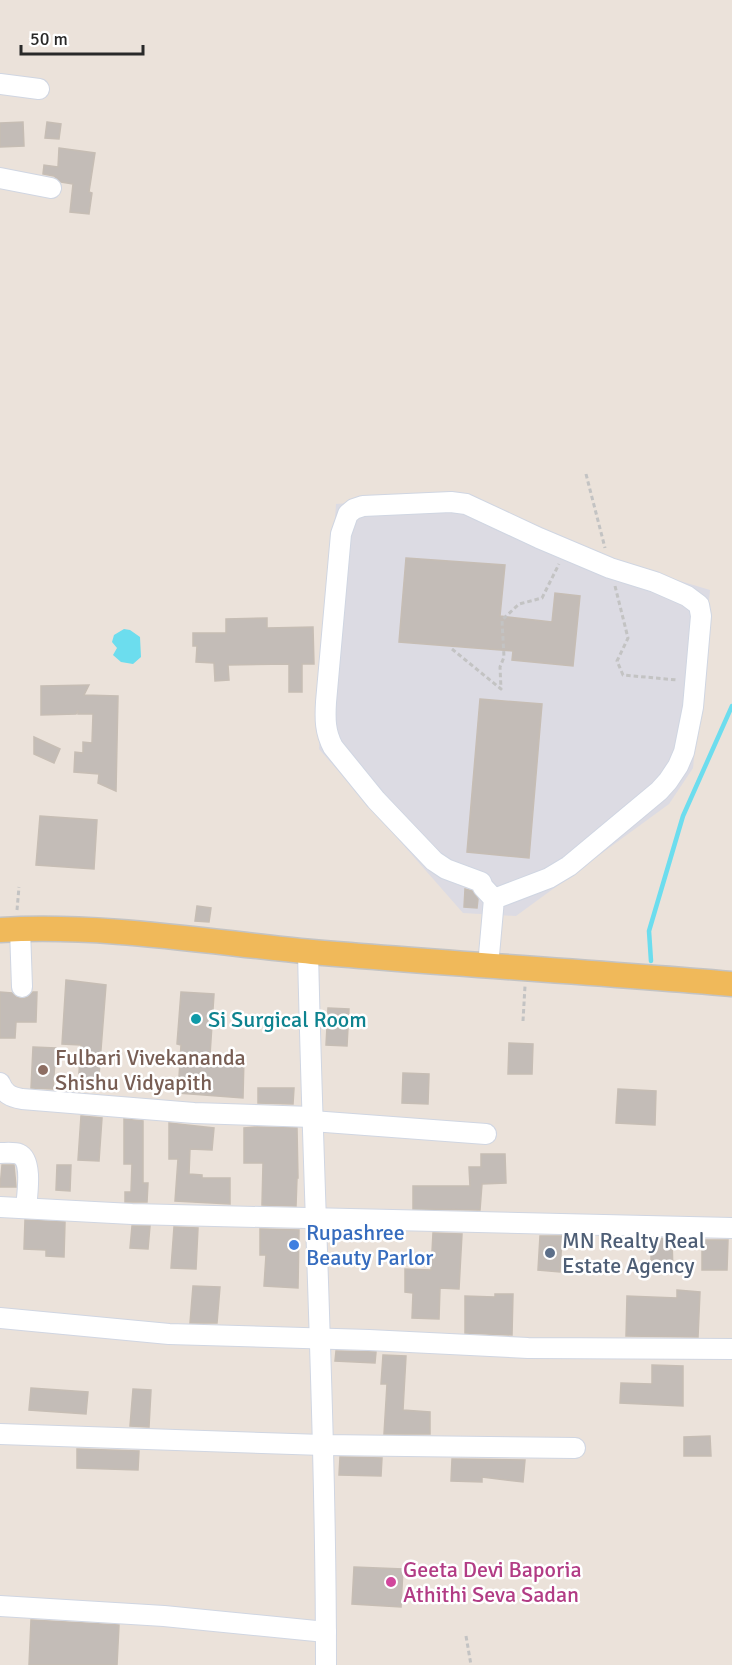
<svg xmlns="http://www.w3.org/2000/svg" width="732" height="1665" viewBox="0 0 732 1665" font-family="Signika,sans-serif">
	<style>
		.industrial { fill: #dcdbe3 }
		.water { fill: #6cddee }
		.lines { fill: none; stroke-linecap: round; stroke-linejoin: round }
		.stream { stroke: #6cddee; stroke-width: 4.5 }
		.building { fill: #c3bcb7; stroke: #c6bdb4; stroke-width: 1.5 }
		.minor-casing { stroke: #d0d6e2; stroke-width: 22 }
		.major-casing { stroke: #c3c3c3; stroke-width: 27 }
		.path { stroke: #c3c3c3; stroke-width: 3; stroke-dasharray: 4.5 3; stroke-linecap: butt }
		.minor { stroke: #fff; stroke-width: 20 }
		.major { stroke: #f0b95a; stroke-width: 24 }
		.culture-dot { fill: #0f9aa8; stroke: #fff; stroke-width: 2 }
		.education-dot { fill: #8d6e63; stroke: #fff; stroke-width: 2 }
		.shop-dot { fill: #3f7fe0; stroke: #fff; stroke-width: 2 }
		.service-dot { fill: #5c6f8a; stroke: #fff; stroke-width: 2 }
		.hotel-dot { fill: #d1479c; stroke: #fff; stroke-width: 2 }
		.labels { text-anchor: middle; dominant-baseline: central; stroke-width: 5; stroke-linejoin: round; paint-order: stroke }
		.culture-label { font-size: 22px; fill: #0d838f; stroke: #fff; text-anchor: start }
		.education-label { font-size: 22px; fill: #785e54; stroke: #fff; text-anchor: start }
		.shop-label { font-size: 22px; fill: #366cbe; stroke: #fff; text-anchor: start }
		.service-label { font-size: 22px; fill: #4e5e75; stroke: #fff; text-anchor: start }
		.hotel-label { font-size: 22px; fill: #b23c85; stroke: #fff; text-anchor: start }
	</style>
	<rect width="100%" height="100%" fill="#ebe2da"/>
	<polygon class="industrial" points="454,495 610,560 710,590 693,768 669,804 516,916 463,913 319,749 336,504"/>
	<polygon class="water" points="124,629 130,630 140,637 141,657 133,664 121,662 113,655 117,648 112,642 114,635"/>
	<g class="lines">
		<polyline class="stream" points="651,961 649,931 683,816 732,706"/>
	</g>
	<g class="building">
		<polygon points="23,122 24,146 0,147 0,123"/>
		<polygon points="47,122 61,124 59,139 45,138"/>
		<polygon points="59,148 95,153 89,192 92,193 89,214 70,212 73,184 61,182 54,176 43,174 44,165 58,167"/>
		<polygon points="406,558 505,565 500,616 552,622 555,593 580,596 573,666 512,660 513,651 399,642"/>
		<polygon points="267,618 267,628 313,627 314,664 302,664 302,692 289,692 289,664 228,665 229,680 215,681 214,663 196,662 197,646 193,646 193,633 226,633 226,619"/>
		<polygon points="89,685 84,695 118,696 116,791 98,783 99,774 74,772 75,752 83,753 83,742 92,743 93,714 78,714 78,710 76,714 41,715 41,686"/>
		<polygon points="480,699 542,704 529,858 467,852"/>
		<polygon points="34,737 60,749 54,763 34,754"/>
		<polygon points="40,816 97,820 94,869 36,865"/>
		<polygon points="465,889 472,891 478,899 477,908 464,907"/>
		<polygon points="197,906 211,908 209,922 195,921"/>
		<polygon points="66,980 106,985 98,1088 78,1086 81,1045 62,1044"/>
		<polygon points="0,992 12,993 16,997 22,999 28,997 33,992 37,992 36,1022 16,1022 15,1038 0,1038"/>
		<polygon points="181,992 214,994 210,1055 244,1057 243,1098 178,1093 181,1045 177,1044"/>
		<polygon points="328,1008 349,1009 347,1046 326,1045"/>
		<polygon points="509,1043 533,1044 532,1074 508,1074"/>
		<polygon points="33,1047 56,1048 53,1089 31,1088"/>
		<polygon points="403,1073 429,1074 428,1104 402,1103"/>
		<polygon points="258,1088 294,1088 293,1104 258,1103"/>
		<polygon points="618,1089 656,1091 655,1125 616,1123"/>
		<polygon points="81,1116 102,1118 99,1161 78,1160"/>
		<polygon points="124,1119 143,1121 143,1183 148,1183 147,1202 125,1202 125,1192 131,1192 132,1164 124,1164"/>
		<polygon points="169,1123 214,1128 212,1150 190,1149 189,1174 202,1175 202,1178 230,1178 230,1204 175,1201 178,1159 169,1159"/>
		<polygon points="257,1127 297,1128 298,1178 297,1178 296,1206 262,1205 263,1163 244,1163 244,1128"/>
		<polygon points="481,1154 505,1154 506,1183 482,1184 480,1210 413,1209 413,1186 470,1186 469,1167 481,1167"/>
		<polygon points="2,1165 14,1165 16,1187 0,1187"/>
		<polygon points="57,1165 71,1165 70,1191 56,1190"/>
		<polygon points="25,1220 65,1222 64,1257 46,1256 46,1250 24,1249"/>
		<polygon points="132,1226 150,1226 148,1249 130,1248"/>
		<polygon points="174,1227 198,1228 196,1269 171,1268"/>
		<polygon points="260,1229 299,1230 298,1288 264,1286 266,1255 260,1255"/>
		<polygon points="433,1233 462,1234 459,1289 440,1288 439,1319 412,1318 413,1293 405,1292 405,1269 431,1270"/>
		<polygon points="540,1236 562,1236 560,1272 538,1270"/>
		<polygon points="651,1238 672,1239 673,1273 651,1273"/>
		<polygon points="702,1240 728,1240 727,1270 702,1270"/>
		<polygon points="193,1286 220,1287 217,1323 190,1323"/>
		<polygon points="677,1290 700,1292 698,1337 626,1336 627,1296 677,1298"/>
		<polygon points="495,1294 513,1294 512,1335 465,1333 465,1296 495,1297"/>
		<polygon points="336,1351 376,1352 375,1363 335,1361"/>
		<polygon points="383,1355 406,1356 403,1410 430,1412 430,1434 384,1434 387,1384 381,1384"/>
		<polygon points="652,1365 683,1366 683,1406 620,1403 621,1383 652,1384"/>
		<polygon points="31,1388 88,1392 86,1414 29,1410"/>
		<polygon points="133,1389 151,1390 149,1427 130,1426"/>
		<polygon points="710,1436 711,1456 684,1456 684,1437"/>
		<polygon points="77,1449 139,1451 138,1470 77,1468"/>
		<polygon points="340,1457 382,1458 381,1476 339,1475"/>
		<polygon points="452,1459 525,1460 523,1482 482,1477 482,1482 451,1481"/>
		<polygon points="354,1567 403,1569 401,1607 352,1604"/>
		<polygon points="31,1620 119,1625 117,1665 29,1665"/>
	</g>
	<g class="lines">
		<defs>
			<g id="minor">
				<polyline points="0,84 39,89"/>
				<polyline points="0,178 51,188"/>
				<polyline points="20,929 22,987"/>
				<path d="M308 951C313 1189 326 1427 326 1665"/>
				<path d="M488 966 494 899 549 878 569 866 659 791 668 781 678 766 684 752 693 707 701 616 699 605 687 596 655 582 610 568 539 538 466 504 451 502 363 506 354 509 348 514 341 534 326 702C325 719 325 732 333 747L376 800 434 861 446 869 481 882 483 887 494 899"/>
				<path d="M0 1083C4 1094 11 1097 22 1099L194 1113 312 1117"/>
				<polyline points="312,1121 486,1134"/>
				<path d="M0 1153C6 1153 14 1152 19 1154 33 1160 27 1196 26 1208"/>
				<polyline points="0,1207 132,1214 732,1228"/>
				<polyline points="0,1318 169,1334 369,1340 528,1348 732,1349"/>
				<polyline points="0,1434 323,1445 575,1448"/>
				<polyline points="0,1606 164,1616 326,1632"/>
			</g>
			<path id="major" d="M0 930C104 924 208 942 312 952 452 964 592 972 732 984"/>
		</defs>
		<use href="#minor" class="minor-casing"/>
		<use href="#major" class="major-casing"/>
		<g class="path">
			<polyline points="586,474 605,548"/>
			<polyline points="615,586 628,638 617,661 623,675 677,680"/>
			<polyline points="452,649 501,689 500,667 504,657 502,620 519,604 542,598 559,564"/>
			<polyline points="17,910 19,887"/>
			<polyline points="523,1021 525,986"/>
			<polyline points="466,1636 471,1665"/>
		</g>
		<use href="#minor" class="minor"/>
		<use href="#major" class="major"/>
	</g>
	<circle class="culture-dot" cx="196" cy="1019" r="6"/>
	<circle class="education-dot" cx="43" cy="1070" r="6"/>
	<circle class="shop-dot" cx="294" cy="1245" r="6"/>
	<circle class="service-dot" cx="550" cy="1253" r="6"/>
	<circle class="hotel-dot" cx="391" cy="1582" r="6"/>
	<g class="labels">
		<g class="culture-label">
			<text x="208" y="1019">Si Surgical Room</text>
		</g>
		<g class="education-label">
			<text x="55" y="1057">Fulbari Vivekananda<tspan x="55" dy="25">Shishu Vidyapith</tspan></text>
		</g>
		<g class="shop-label">
			<text x="306" y="1232">Rupashree<tspan x="306" dy="25">Beauty Parlor</tspan></text>
		</g>
		<g class="service-label">
			<text x="562" y="1240">MN Realty Real<tspan x="562" dy="25">Estate Agency</tspan></text>
		</g>
		<g class="hotel-label">
			<text x="403" y="1569">Geeta Devi Baporia<tspan x="403" dy="25">Athithi Seva Sadan</tspan></text>
		</g>
	</g>
	<path d="M21 45v9h122v-9" fill="none" stroke="#292929" stroke-width="3"/>
	<text x="30" y="45" font-size="18" fill="#292929" stroke="#ffffff" stroke-width="4.5" paint-order="stroke">50 m</text>
</svg>
